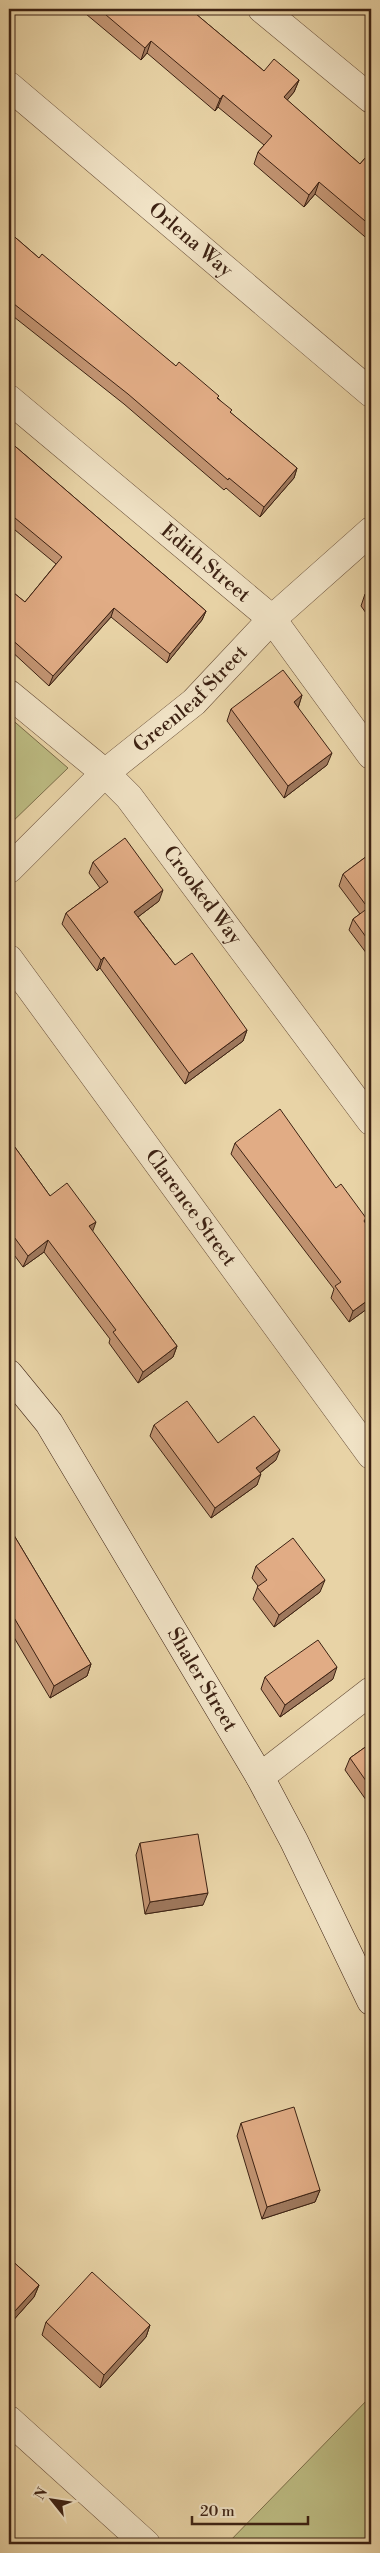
<svg xmlns="http://www.w3.org/2000/svg" width="380" height="2553" viewBox="0 0 380 2553" font-family="'Libre Bodoni',serif">
	<style>
		.green { fill: #bcbb82; stroke: #7c6e4a }
		.lines { fill: none; stroke-linecap: round; stroke-linejoin: round }
		.street-casing { stroke: #684e38; stroke-width: 29 }
		.secondary-casing { stroke: #3d2213; stroke-width: 29 }
		.street { stroke: #f0e2c5; stroke-width: 28 }
		.secondary { stroke: #f0e2c5; stroke-width: 28 }
		.wall { fill: #c29472; stroke: #3d2213 }
		.shaded-wall { fill: #9e785d; stroke: #3d2213 }
		.building { fill: #e1ac85; stroke: #3d2213 }
		.labels { text-anchor: middle; dominant-baseline: central; stroke-width: 5; stroke-linejoin: round; paint-order: stroke }
		.street-label { font-size: 20px; fill: #3d2213; stroke: #f0e2c5 }
	</style>
	<rect width="100%" height="100%" fill="#e8d3a6"/>
	<filter id="stains"><feTurbulence type="fractalNoise" baseFrequency=".004" numOctaves="4"/><feColorMatrix values="0 0 0 0 .2 0 0 0 0 .09 0 0 0 0 .02 0 0 0 .5 -.17"/></filter>
	<radialGradient id="worn" r=".72"><stop offset=".6" stop-color="#630" stop-opacity="0"/><stop offset="1" stop-color="#630" stop-opacity=".3"/></radialGradient>
	<g class="green">
		<polygon points="9,717 68,768 9,825"/>
		<polygon points="371,2396 371,2544 227,2544"/>
	</g>
	<g class="lines">
		<defs>
			<g id="street">
				<polyline points="262,9 371,99"/>
				<path id="s1" d="M9 86 371 393"/>
				<path id="s2" d="M9 399 272 619 371 755"/>
				<path id="s3" d="M9 694 105 773 129 797 371 1121"/>
				<path id="s4" d="M9 869 105 773 194 702 272 619 371 531"/>
				<path id="s5" d="M9 959 371 1455"/>
				<polyline points="260,1777 371,1691"/>
				<polyline points="9,2420 146,2544"/>
			</g>
			<g id="secondary">
				<path id="s6" d="M9 1374 49 1423 260 1777 294 1841 371 2001"/>
			</g>
		</defs>
		<use href="#street" class="street-casing"/>
		<use href="#secondary" class="secondary-casing"/>
		<use href="#street" class="street"/>
		<use href="#secondary" class="secondary"/>
	</g>
	<g class="wall">
		<polygon points="80,9 190,9 264,71 299,80 294,92 287,100 360,164 371,151 371,242 315,194 304,207 254,164 258,152 264,145 218,107 215,111 147,53 141,60"/>
		<polygon points="9,232 39,258 176,366 218,398 231,413 297,468 294,478 260,517 226,488 224,490 124,404 9,313"/>
		<polygon points="9,441 206,611 202,620 167,663 111,617 49,686 9,649 9,589 25,602 56,564 9,525"/>
		<polygon points="371,589 371,620 361,606 365,594"/>
		<polygon points="302,695 298,708 327,765 284,798 227,721 231,709"/>
		<polygon points="371,853 371,957 370,958 349,930 353,919 360,914 339,886 343,874"/>
		<polygon points="93,862 159,901 138,917 175,965 247,1030 243,1041 185,1084 100,968 97,971 62,924 66,913 100,888 89,873"/>
		<polygon points="9,1139 50,1196 92,1231 177,1346 173,1357 138,1383 109,1343 110,1339 44,1252 23,1267 9,1248"/>
		<polygon points="235,1143 336,1188 366,1218 365,1222 371,1231 371,1306 349,1322 331,1298 334,1289 231,1154"/>
		<polygon points="154,1425 218,1443 276,1460 260,1473 257,1485 211,1518 150,1436"/>
		<polygon points="9,1527 91,1664 87,1676 50,1698 9,1629"/>
		<polygon points="256,1566 320,1592 274,1627 253,1599 258,1586 252,1578"/>
		<polygon points="265,1677 333,1679 280,1717 261,1689"/>
		<polygon points="371,1743 371,1807 345,1770 350,1758"/>
		<polygon points="140,1843 203,1905 145,1914 136,1855"/>
		<polygon points="241,2123 320,2190 315,2202 262,2219 237,2136"/>
		<polygon points="9,2258 39,2285 34,2297 10,2324 9,2324"/>
		<polygon points="46,2322 150,2325 146,2337 100,2388 42,2335"/>
	</g>
	<g class="shaded-wall">
		<polygon points="151,41 147,53 141,60 145,48"/>
		<polygon points="299,80 294,92 279,110 284,97"/>
		<polygon points="223,95 218,107 215,111 220,99"/>
		<polygon points="319,182 315,194 304,207 309,195"/>
		<polygon points="297,468 294,478 260,517 264,507"/>
		<polygon points="114,608 111,617 49,686 53,676"/>
		<polygon points="206,611 202,620 167,663 170,654"/>
		<polygon points="302,695 298,708 294,702"/>
		<polygon points="332,753 327,765 284,798 288,786"/>
		<polygon points="163,890 159,901 130,923 134,912"/>
		<polygon points="104,957 100,968 97,971 101,960"/>
		<polygon points="247,1030 243,1041 185,1084 189,1073"/>
		<polygon points="96,1222 92,1233 89,1226"/>
		<polygon points="48,1240 44,1252 23,1267 28,1256"/>
		<polygon points="371,1298 371,1306 349,1322 353,1311"/>
		<polygon points="177,1346 173,1357 138,1383 143,1372"/>
		<polygon points="280,1450 276,1460 252,1479 256,1468"/>
		<polygon points="261,1474 257,1485 211,1518 215,1508"/>
		<polygon points="325,1580 320,1592 274,1627 279,1615"/>
		<polygon points="91,1664 87,1676 50,1698 54,1686"/>
		<polygon points="337,1667 333,1679 280,1717 285,1705"/>
		<polygon points="208,1893 203,1905 145,1914 150,1902"/>
		<polygon points="320,2190 315,2202 262,2219 267,2207"/>
		<polygon points="39,2285 34,2297 10,2324 14,2312"/>
		<polygon points="150,2325 146,2337 100,2388 104,2375"/>
	</g>
	<g class="building">
		<polygon points="99,9 190,9 264,71 274,59 299,80 284,97 360,164 371,151 371,226 319,182 309,195 258,152 272,136 223,95 220,99 151,41 145,48"/>
		<polygon points="9,232 39,258 42,254 176,366 179,362 219,396 217,398 232,410 230,412 297,468 264,507 229,478 228,480 128,394 9,300"/>
		<polygon points="9,441 206,611 170,654 114,608 53,676 9,637 9,589 25,602 62,557 9,513"/>
		<polygon points="371,589 371,602 365,594"/>
		<polygon points="283,670 302,695 294,702 332,753 288,786 231,709"/>
		<polygon points="125,838 163,890 134,912 175,965 192,953 247,1030 189,1073 104,957 101,960 66,913 108,882 93,862"/>
		<polygon points="371,853 371,944 353,919 368,908 343,874"/>
		<polygon points="280,1109 336,1188 341,1184 366,1218 364,1221 371,1231 371,1298 353,1311 335,1286 341,1282 235,1143"/>
		<polygon points="9,1139 50,1196 67,1183 96,1222 89,1226 177,1346 143,1372 113,1332 116,1330 48,1240 28,1256 9,1230"/>
		<polygon points="187,1401 218,1443 254,1416 280,1450 256,1468 261,1474 215,1508 154,1425"/>
		<polygon points="9,1527 91,1664 54,1686 9,1609"/>
		<polygon points="293,1538 325,1580 279,1615 257,1587 267,1580 256,1566"/>
		<polygon points="318,1640 337,1667 285,1705 265,1677"/>
		<polygon points="371,1743 371,1788 350,1758"/>
		<polygon points="198,1834 208,1893 150,1902 140,1843"/>
		<polygon points="294,2107 320,2190 267,2207 241,2123"/>
		<polygon points="9,2258 39,2285 14,2312 9,2308"/>
		<polygon points="92,2272 150,2325 104,2375 46,2322"/>
	</g>
	<g class="labels">
		<g class="street-label">
			<text stroke="none"><textPath href="#s1" startOffset="238">Orlena Way</textPath></text>
			<text stroke="none"><textPath href="#s2" startOffset="256">Edith Street</textPath></text>
			<text stroke="none"><textPath href="#s4" startOffset="249">Greenleaf Street</textPath></text>
			<text stroke="none"><textPath href="#s3" startOffset="281">Crooked Way</textPath></text>
			<text stroke="none"><textPath href="#s5" startOffset="308">Clarence Street</textPath></text>
			<text stroke="none"><textPath href="#s6" startOffset="362">Shaler Street</textPath></text>
		</g>
	</g>
	<rect width="380" height="2553" fill="none" stroke="#e8d3a6" stroke-width="30"/>
	<rect x="10" y="10" width="360" height="2533" fill="none" stroke="#3d2213" stroke-width="2.5"/>
	<rect x="15" y="15" width="350" height="2523" fill="none" stroke="#3d2213"/>
	<g transform="translate(52 2500) rotate(300)" stroke="#f0e2c5" stroke-width="4" paint-order="stroke">
	<path d="M0-4L9 19L0 12L-9 19Z" fill="#3d2213"/>
	<text y="-8" font-size="14" font-weight="bold" text-anchor="middle" fill="#3d2213">N</text>
	</g>
	<path d="M192 2516v8h116v-8" fill="none" stroke="#3d2213" stroke-width="2.5"/>
	<text x="200" y="2516" font-size="15" fill="#3d2213" stroke="#f0e2c5" stroke-width="4" paint-order="stroke">20 m</text>
	<rect width="100%" height="100%" filter="url(#stains)"/>
	<rect width="100%" height="100%" fill="url(#worn)"/>
</svg>
